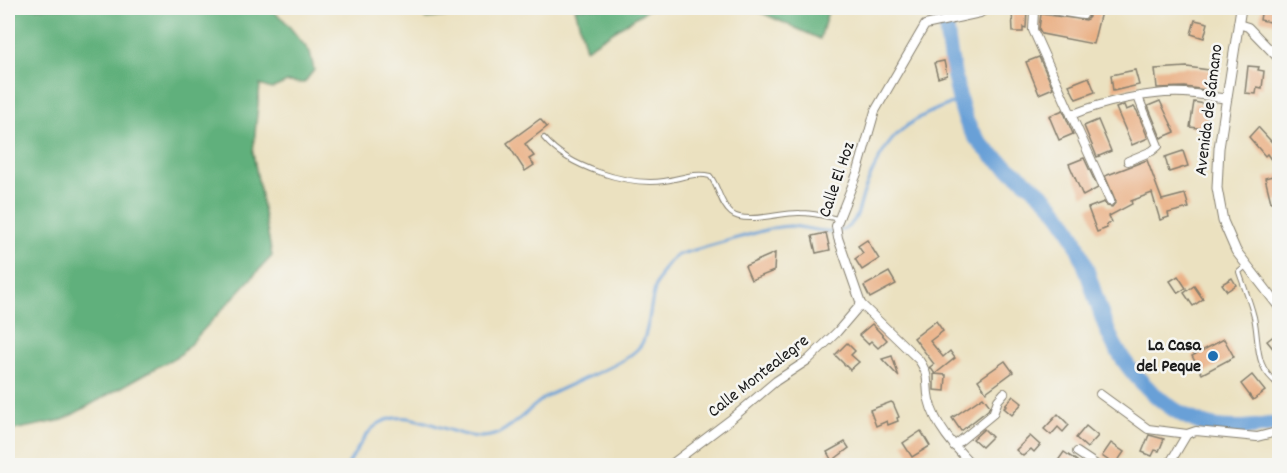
<svg xmlns="http://www.w3.org/2000/svg" width="1287" height="473" viewBox="0 0 1287 473" font-family="Dekko,sans-serif">
	<style>
		.forest { fill: #60b07b; stroke: #3e664c; stroke-width: 1.5 }
		.lines { fill: none; stroke-linecap: round; stroke-linejoin: round }
		.stream { stroke: #69a0d7; stroke-width: 3 }
		.river { stroke: #69a0d7; stroke-width: 16 }
		.building { fill: #eab085 }
		.service-casing { stroke: #847e6e; stroke-width: 6 }
		.minor-casing { stroke: #847e6e; stroke-width: 10 }
		.tertiary-casing { stroke: #847e6e; stroke-width: 11 }
		.service { stroke: #fff; stroke-width: 4 }
		.minor { stroke: #fff; stroke-width: 8 }
		.tertiary { stroke: #fff; stroke-width: 9 }
		.poi-dot { fill: #1f6fb2; stroke: #f6f6f2; stroke-width: 2 }
		.labels { text-anchor: middle; dominant-baseline: central; stroke-width: 5; stroke-linejoin: round; paint-order: stroke }
		.street-label { font-size: 18px; fill: #1c1c1c; stroke: #f6f6f2 }
		.poi-label { font-size: 18px; font-weight: bold; fill: #1c1c1c; stroke: #f6f6f2; text-anchor: end }
	</style>
	<rect width="100%" height="100%" fill="#f6f6f2"/>
	<filter id="ink" filterUnits="userSpaceOnUse"><feTurbulence type="fractalNoise" baseFrequency=".0167" numOctaves="2"/><feDisplacementMap in="SourceGraphic" scale="12" xChannelSelector="R" yChannelSelector="G"/><feConvolveMatrix kernelMatrix="1 2 1 2 8 2 1 2 1" color-interpolation-filters="sRGB"/></filter>
	<filter id="wash" filterUnits="userSpaceOnUse"><feTurbulence type="fractalNoise" baseFrequency=".008" numOctaves="4" result="noise"/><feDisplacementMap in="SourceGraphic" scale="24" xChannelSelector="R" yChannelSelector="G"/><feGaussianBlur stdDeviation="1.35" result="paint"/><feColorMatrix in="noise" values="0 0 0 0 0 0 0 0 0 0 0 0 0 0 0 0 0 1.4 0 .05"/><feComposite in="paint" operator="in"/></filter>
	<g filter="url(#wash)">
		<rect width="100%" height="100%" fill="#ebe1c0"/>
		<g class="forest">
			<polygon points="8,8 269,8 284,20 310,52 314,70 304,83 287,82 271,89 260,85 253,153 272,256 181,354 63,420 8,431"/>
			<polygon points="424,8 510,8 425,19"/>
			<polygon points="575,8 650,8 586,49"/>
			<polygon points="751,8 829,8 820,39"/>
		</g>
		<g class="lines">
			<path class="stream" d="M347 466C355 454 362 438 373 428 410 395 461 452 499 433 517 424 529 408 546 397 570 382 626 366 641 345 646 337 647 328 649 319 653 293 656 271 677 255L773 228C779 227 785 226 791 226 807 227 831 236 846 228 858 222 860 204 864 192 884 138 904 119 959 101"/>
			<path class="river" d="M945 8C946 31 949 52 954 75 962 110 963 129 992 155 1017 176 1047 193 1065 222 1085 254 1092 292 1106 327 1123 371 1169 418 1216 427 1237 430 1259 427 1280 423"/>
		</g>
		<g id="blocks">
			<g class="building">
				<polygon points="1080,8 1102,8 1093,44 1042,34 1039,29 1041,14 1086,20 1089,17 1088,12"/>
				<polygon points="1262,8 1280,8 1280,24 1260,20"/>
				<polygon points="1012,10 1027,10 1026,28 1023,27 1023,32 1013,32"/>
				<polygon points="1195,20 1208,23 1204,38 1191,34"/>
				<polygon points="1039,57 1053,88 1039,94 1026,62"/>
				<polygon points="944,61 947,75 938,78 934,63"/>
				<polygon points="1248,66 1259,67 1258,70 1264,71 1262,88 1257,87 1256,94 1245,93"/>
				<polygon points="1187,67 1216,71 1213,91 1185,87 1157,88 1155,69"/>
				<polygon points="1135,70 1139,85 1113,91 1111,75"/>
				<polygon points="1089,77 1095,92 1076,99 1069,85"/>
				<polygon points="1160,101 1175,132 1161,138 1148,106"/>
				<polygon points="1194,102 1210,105 1206,129 1190,127"/>
				<polygon points="1124,105 1126,110 1134,107 1137,111 1148,138 1132,145 1116,108"/>
				<polygon points="1063,110 1073,134 1059,140 1049,116"/>
				<polygon points="540,119 547,127 525,144 534,156 529,159 534,165 525,171 507,143"/>
				<polygon points="1098,120 1111,151 1097,157 1084,126"/>
				<polygon points="1258,127 1280,151 1280,154 1272,161 1267,154 1265,156 1249,137"/>
				<polygon points="1183,151 1188,166 1169,172 1165,157"/>
				<polygon points="1084,158 1098,188 1083,196 1069,164"/>
				<polygon points="1147,160 1162,200 1185,194 1189,208 1168,213 1169,217 1160,220 1152,193 1131,201 1132,204 1109,216 1112,222 1106,225 1107,228 1097,232 1088,208 1104,202 1107,206 1112,207 1116,202 1105,176"/>
				<polygon points="1280,174 1280,200 1271,202 1265,178"/>
				<polygon points="826,233 830,250 816,253 812,236"/>
				<polygon points="867,240 879,259 862,270 855,259 863,253 858,246"/>
				<polygon points="775,253 774,271 751,280 745,266"/>
				<polygon points="889,272 896,284 870,298 864,286"/>
				<polygon points="1178,276 1186,288 1178,293 1170,281"/>
				<polygon points="1232,278 1236,285 1227,291 1222,284"/>
				<polygon points="1194,286 1203,299 1193,306 1184,293"/>
				<polygon points="936,321 943,331 930,341 943,357 950,351 955,358 935,374 930,367 934,364 914,338"/>
				<polygon points="872,324 887,340 878,348 871,341 868,344 859,335"/>
				<polygon points="1280,331 1280,357 1267,341"/>
				<polygon points="1224,339 1234,357 1202,374 1192,356"/>
				<polygon points="847,343 855,351 851,355 859,362 850,370 835,355"/>
				<polygon points="892,356 899,377 882,359"/>
				<polygon points="1005,361 1013,372 986,392 978,380"/>
				<polygon points="934,374 946,375 945,391 934,390"/>
				<polygon points="1252,375 1265,391 1253,400 1241,384"/>
				<polygon points="1013,396 1022,403 1012,415 1004,408 1007,406 1005,405"/>
				<polygon points="983,397 990,406 988,410 961,431 952,418"/>
				<polygon points="891,402 893,403 899,417 897,418 898,421 888,425 887,421 876,426 870,410"/>
				<polygon points="1058,414 1069,425 1063,432 1058,427 1051,435 1044,429"/>
				<polygon points="1086,426 1098,436 1087,448 1076,438"/>
				<polygon points="984,429 992,437 982,447 973,439"/>
				<polygon points="921,431 930,446 912,457 903,443"/>
				<polygon points="1149,435 1164,439 1159,451 1155,450 1152,456 1142,452"/>
				<polygon points="1030,436 1040,445 1034,452 1031,449 1023,456 1016,450"/>
				<polygon points="845,442 849,448 832,461 827,452"/>
				<polygon points="1111,443 1124,452 1115,465 1102,456"/>
				<polygon points="1064,452 1077,461 1074,465 1055,465"/>
			</g>
		</g>
	</g>
	<g filter="url(#ink)">
		<use href="#blocks" fill-opacity="0" stroke="#847e6e" stroke-width="1.5"/>
		<g class="lines">
			<defs>
				<g id="service">
					<path d="M544 138C568 167 627 186 664 181 680 179 694 172 710 176 719 187 720 204 731 213 745 225 782 212 800 213 813 213 825 216 838 219"/>
					<path d="M1246 266 1239 272C1244 287 1250 301 1254 317 1260 345 1253 366 1280 386"/>
				</g>
				<g id="minor">
					<polyline points="1083,15 1040,8 1034,11 1033,30 1110,201"/>
					<polyline points="1238,24 1248,27 1280,60"/>
					<path d="M1071 115C1103 102 1150 91 1185 93 1199 94 1213 97 1227 99"/>
					<polyline points="1128,161 1152,151 1158,146 1138,97"/>
					<polyline points="1100,394 1148,429 1187,434"/>
					<polyline points="954,446 993,414 998,400 1004,393"/>
					<polyline points="1077,452 1098,466"/>
					<polyline points="669,466 730,420 776,381 808,360 837,332 861,304"/>
					<path d="M973 466C955 447 935 426 929 400 925 382 931 378 919 360L861 304 838 238 836 226 858 171 875 111 925 25 980 13 988 8"/>
					<polyline points="1168,466 1187,434 1196,431 1257,437 1280,431"/>
				</g>
				<polyline id="tertiary" points="1241,8 1219,148 1217,188 1223,221 1236,251 1280,308"/>
			</defs>
			<use href="#service" class="service-casing"/>
			<use href="#minor" class="minor-casing"/>
			<use href="#tertiary" class="tertiary-casing"/>
			<use href="#service" class="service"/>
			<use href="#minor" class="minor"/>
			<use href="#tertiary" class="tertiary"/>
		</g>
	</g>
	<circle class="poi-dot" cx="1213" cy="356" r="6"/>
	<g class="labels">
		<g class="street-label">
			<text transform="translate(1210 110) rotate(-83)">Avenida de Sámano</text>
			<text transform="translate(838 180) rotate(-71)">Calle El Hoz</text>
			<text transform="translate(759 377) rotate(-38)">Calle Montealegre</text>
		</g>
		<g class="poi-label">
			<text x="1201" y="346">La Casa<tspan x="1201" dy="21">del Peque</tspan></text>
		</g>
	</g>
	<rect width="1287" height="473" fill="none" stroke="#f6f6f2" stroke-width="30"/>
</svg>
